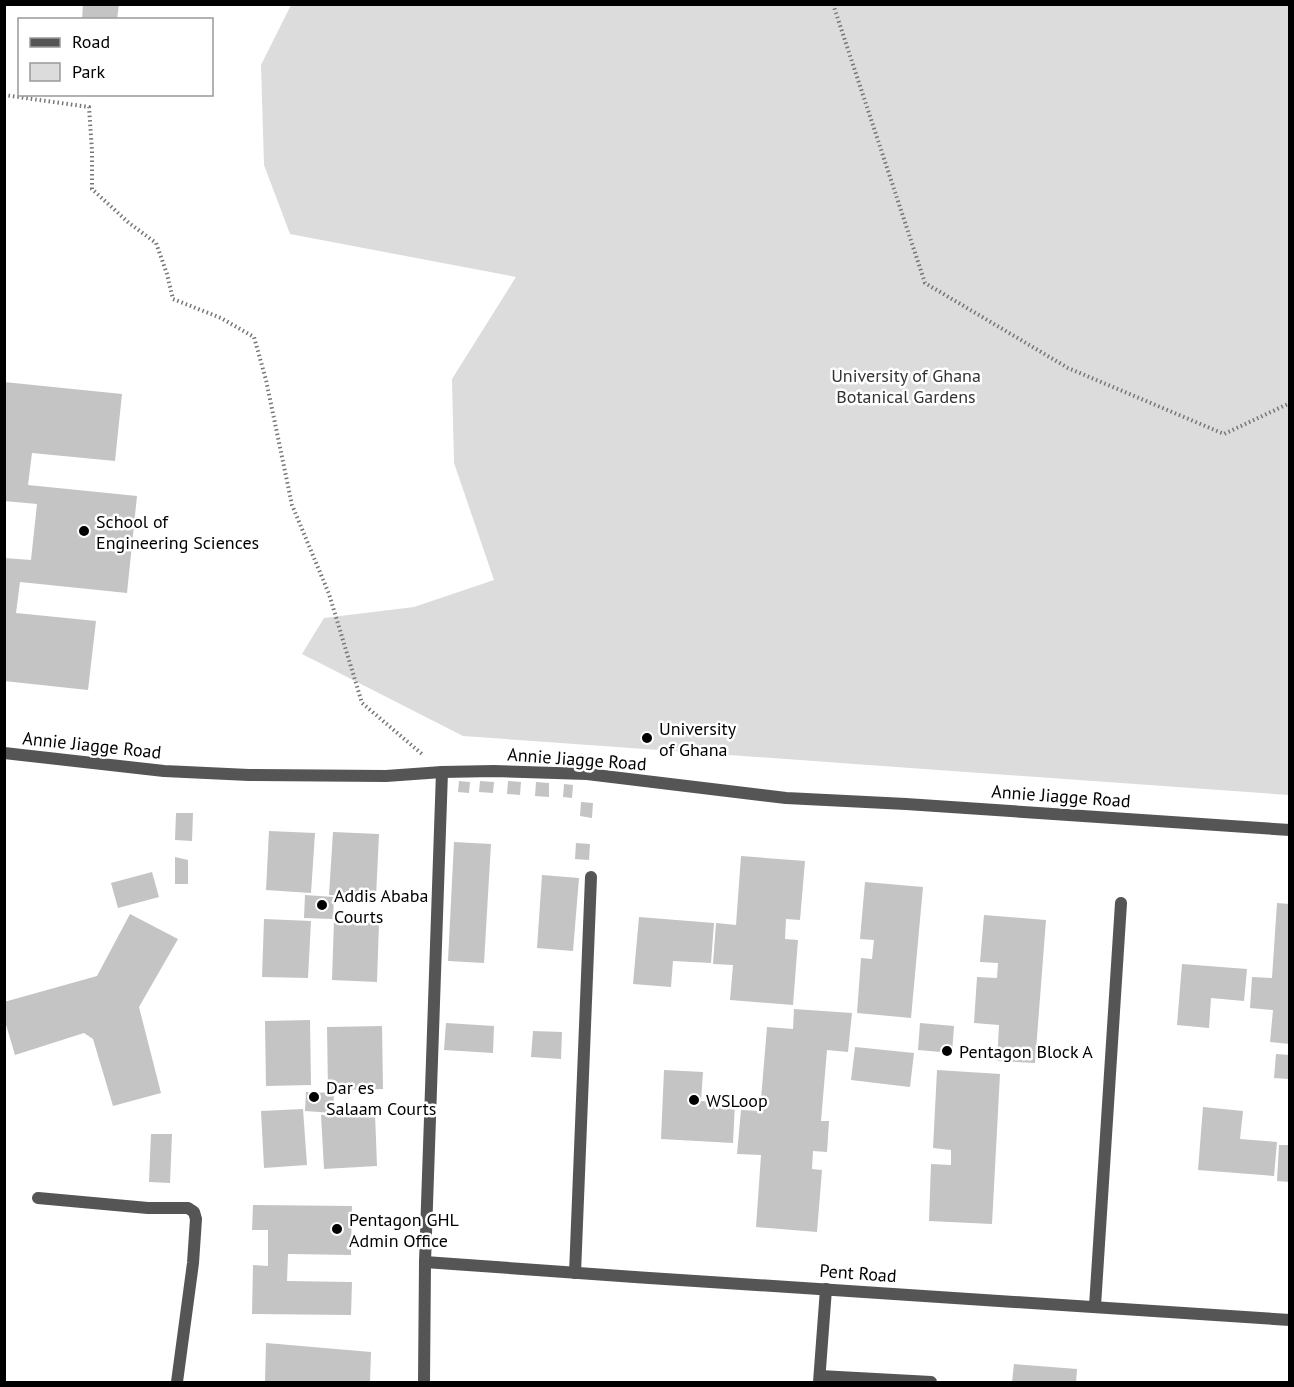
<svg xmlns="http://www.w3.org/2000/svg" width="1294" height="1387" viewBox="0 0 1294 1387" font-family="'PT Sans',sans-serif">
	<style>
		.green { fill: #dcdcdc }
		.building { fill: #c4c4c4 }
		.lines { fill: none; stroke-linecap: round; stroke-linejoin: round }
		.path { stroke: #777; stroke-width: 4; stroke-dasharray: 1.5 3; stroke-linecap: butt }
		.lane { stroke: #555; stroke-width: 12 }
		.street { stroke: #555; stroke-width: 12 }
		.poi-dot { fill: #000; stroke: #fff; stroke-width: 2 }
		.labels { text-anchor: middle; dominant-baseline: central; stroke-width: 5; stroke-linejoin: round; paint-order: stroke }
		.park-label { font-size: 18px; fill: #333; stroke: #fff }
		.poi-label { font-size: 18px; fill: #000; stroke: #fff; text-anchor: start }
		.street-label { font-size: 18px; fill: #000; stroke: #fff }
	</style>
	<rect width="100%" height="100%" fill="#fff"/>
	<polygon class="green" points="291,5 1289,5 1289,795 463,736 302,654 324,618 414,607 494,580 454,463 452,379 516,277 290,234 264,165 261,65"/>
	<g class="building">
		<polygon points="83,4 119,4 117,20 82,20"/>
		<polygon points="4,382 122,394 115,461 32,453 28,485 137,496 127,593 20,582 16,613 96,621 88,690 4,681 4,558 31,560 37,504 4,501"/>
		<polygon points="459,781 470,782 469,793 458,792"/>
		<polygon points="480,781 494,782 493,793 479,792"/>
		<polygon points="508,781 521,782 520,795 507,794"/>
		<polygon points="536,782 549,783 549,797 535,796"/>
		<polygon points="564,784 573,785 572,798 563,797"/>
		<polygon points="581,802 593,803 592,818 580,816"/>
		<polygon points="176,813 193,813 192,841 175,840"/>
		<polygon points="269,831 315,833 311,893 266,890"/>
		<polygon points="333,832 379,834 376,897 329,895"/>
		<polygon points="454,842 491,844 484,963 448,961"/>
		<polygon points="576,843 590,844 589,860 575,859"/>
		<polygon points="741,856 805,861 800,920 786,919 785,939 798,940 793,1005 730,1000 733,965 713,964 716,923 736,925"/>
		<polygon points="175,857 188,860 188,884 175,884"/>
		<polygon points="152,872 159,897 118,908 111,883"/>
		<polygon points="542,875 579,878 573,951 537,948"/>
		<polygon points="865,882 923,887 911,1018 857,1013 861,958 872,959 874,940 860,939"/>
		<polygon points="305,895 334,897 333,919 304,918"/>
		<polygon points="1277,903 1290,904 1290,1044 1270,1042 1273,1010 1250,1008 1252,977 1272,978"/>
		<polygon points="130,914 178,939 139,1007 161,1093 113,1106 93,1039 84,1033 15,1055 4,1018 4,1002 97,976"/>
		<polygon points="984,915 1046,920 1035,1063 997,1061 999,1025 974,1023 977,977 997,978 998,963 980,962"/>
		<polygon points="639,917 714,923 711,963 673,961 671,987 633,984"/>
		<polygon points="264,919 311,921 308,978 262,977"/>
		<polygon points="334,920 379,923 377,982 332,980"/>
		<polygon points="1182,964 1247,969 1244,1001 1211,998 1209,1028 1177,1025"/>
		<polygon points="794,1009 852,1013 848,1052 827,1050 821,1121 829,1121 827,1152 813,1151 812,1169 822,1170 817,1232 756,1227 761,1155 737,1154 741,1110 760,1111 767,1027 793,1029"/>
		<polygon points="310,1020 311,1085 266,1086 265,1021"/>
		<polygon points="446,1023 494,1026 493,1053 444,1050"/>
		<polygon points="920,1023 954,1026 952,1053 918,1050"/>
		<polygon points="382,1026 383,1089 328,1090 327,1027"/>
		<polygon points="533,1031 562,1032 561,1059 531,1057"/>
		<polygon points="855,1047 914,1053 910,1087 851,1080"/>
		<polygon points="1276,1054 1290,1055 1288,1079 1274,1078"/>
		<polygon points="664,1070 703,1072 701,1101 735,1103 733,1143 661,1139"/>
		<polygon points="937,1070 1000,1074 992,1224 929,1221 931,1164 951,1165 951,1150 933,1148"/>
		<polygon points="306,1092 334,1093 333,1113 305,1111"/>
		<polygon points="1203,1107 1243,1111 1240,1139 1277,1142 1274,1176 1198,1170"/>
		<polygon points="303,1109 307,1165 264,1168 261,1111"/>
		<polygon points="375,1113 377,1166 324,1169 321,1115"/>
		<polygon points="151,1134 172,1134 170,1183 149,1182"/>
		<polygon points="1279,1145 1290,1145 1290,1182 1277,1181"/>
		<polygon points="253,1205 352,1206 351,1255 288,1254 287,1281 352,1282 351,1315 252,1314 253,1265 268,1266 268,1230 252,1230"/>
		<polygon points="266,1343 371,1352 370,1382 265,1382"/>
		<polygon points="1014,1364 1077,1369 1076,1382 1012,1382"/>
	</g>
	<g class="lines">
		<g class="path">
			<polyline points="833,4 925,283 1068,368 1224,434 1290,403"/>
			<polyline points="4,95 89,107 92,151 92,189 129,223 156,243 167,274 173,299 221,318 254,337 266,380 292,505 329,594 362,703 422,754"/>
		</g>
		<g class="lane">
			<polyline points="38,1198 148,1208 188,1208 194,1212 196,1219 193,1263 177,1382"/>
			<polyline points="820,1376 931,1382"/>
		</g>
		<g class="street">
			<polyline points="4,753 164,771 249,775 386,776 442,772 494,771 587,774 786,798 906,804 1290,830"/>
			<path d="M425 1262C713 1284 1001 1299 1290 1320"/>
			<polyline points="575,1273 591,877"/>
			<polyline points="1095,1306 1121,903"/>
			<polyline points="424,1382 425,1262 442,772"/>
			<polyline points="819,1382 826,1289"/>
		</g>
	</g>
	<g class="poi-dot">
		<circle cx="84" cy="531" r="6"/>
		<circle cx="647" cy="738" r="6"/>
		<circle cx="322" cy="905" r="6"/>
		<circle cx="947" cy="1051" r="6"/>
		<circle cx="314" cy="1097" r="6"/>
		<circle cx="694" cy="1100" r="6"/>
		<circle cx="337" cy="1229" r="6"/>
	</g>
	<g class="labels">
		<g class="park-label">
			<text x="906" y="375">University of Ghana<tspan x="906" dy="21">Botanical Gardens</tspan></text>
		</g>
		<g class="poi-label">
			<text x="96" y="521">School of<tspan x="96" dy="21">Engineering Sciences</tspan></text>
			<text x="659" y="728">University<tspan x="659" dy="21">of Ghana</tspan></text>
			<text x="334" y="895">Addis Ababa<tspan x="334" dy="21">Courts</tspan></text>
			<text x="959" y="1051">Pentagon Block A</text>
			<text x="326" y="1087">Dar es<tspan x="326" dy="21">Salaam Courts</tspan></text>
			<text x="706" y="1100">WSLoop</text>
			<text x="349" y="1219">Pentagon GHL<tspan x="349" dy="21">Admin Office</tspan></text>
		</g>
		<g class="street-label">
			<text transform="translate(92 745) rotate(6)">Annie Jiagge Road</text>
			<text transform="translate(577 759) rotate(4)">Annie Jiagge Road</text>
			<text transform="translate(1061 796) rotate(4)">Annie Jiagge Road</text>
			<text transform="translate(858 1273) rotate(4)">Pent Road</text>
		</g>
	</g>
	<rect width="1294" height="1387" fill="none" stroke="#000000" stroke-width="12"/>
	<rect x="18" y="18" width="195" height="78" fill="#ffffff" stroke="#999999" stroke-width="1.5"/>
	<rect x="30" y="38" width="30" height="9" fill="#555555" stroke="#999999" stroke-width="1.5"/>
	<text x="72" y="48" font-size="18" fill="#000000">Road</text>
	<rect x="30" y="63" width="30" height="18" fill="#dcdcdc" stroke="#999999" stroke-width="1.5"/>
	<text x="72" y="78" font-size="18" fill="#000000">Park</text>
</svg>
